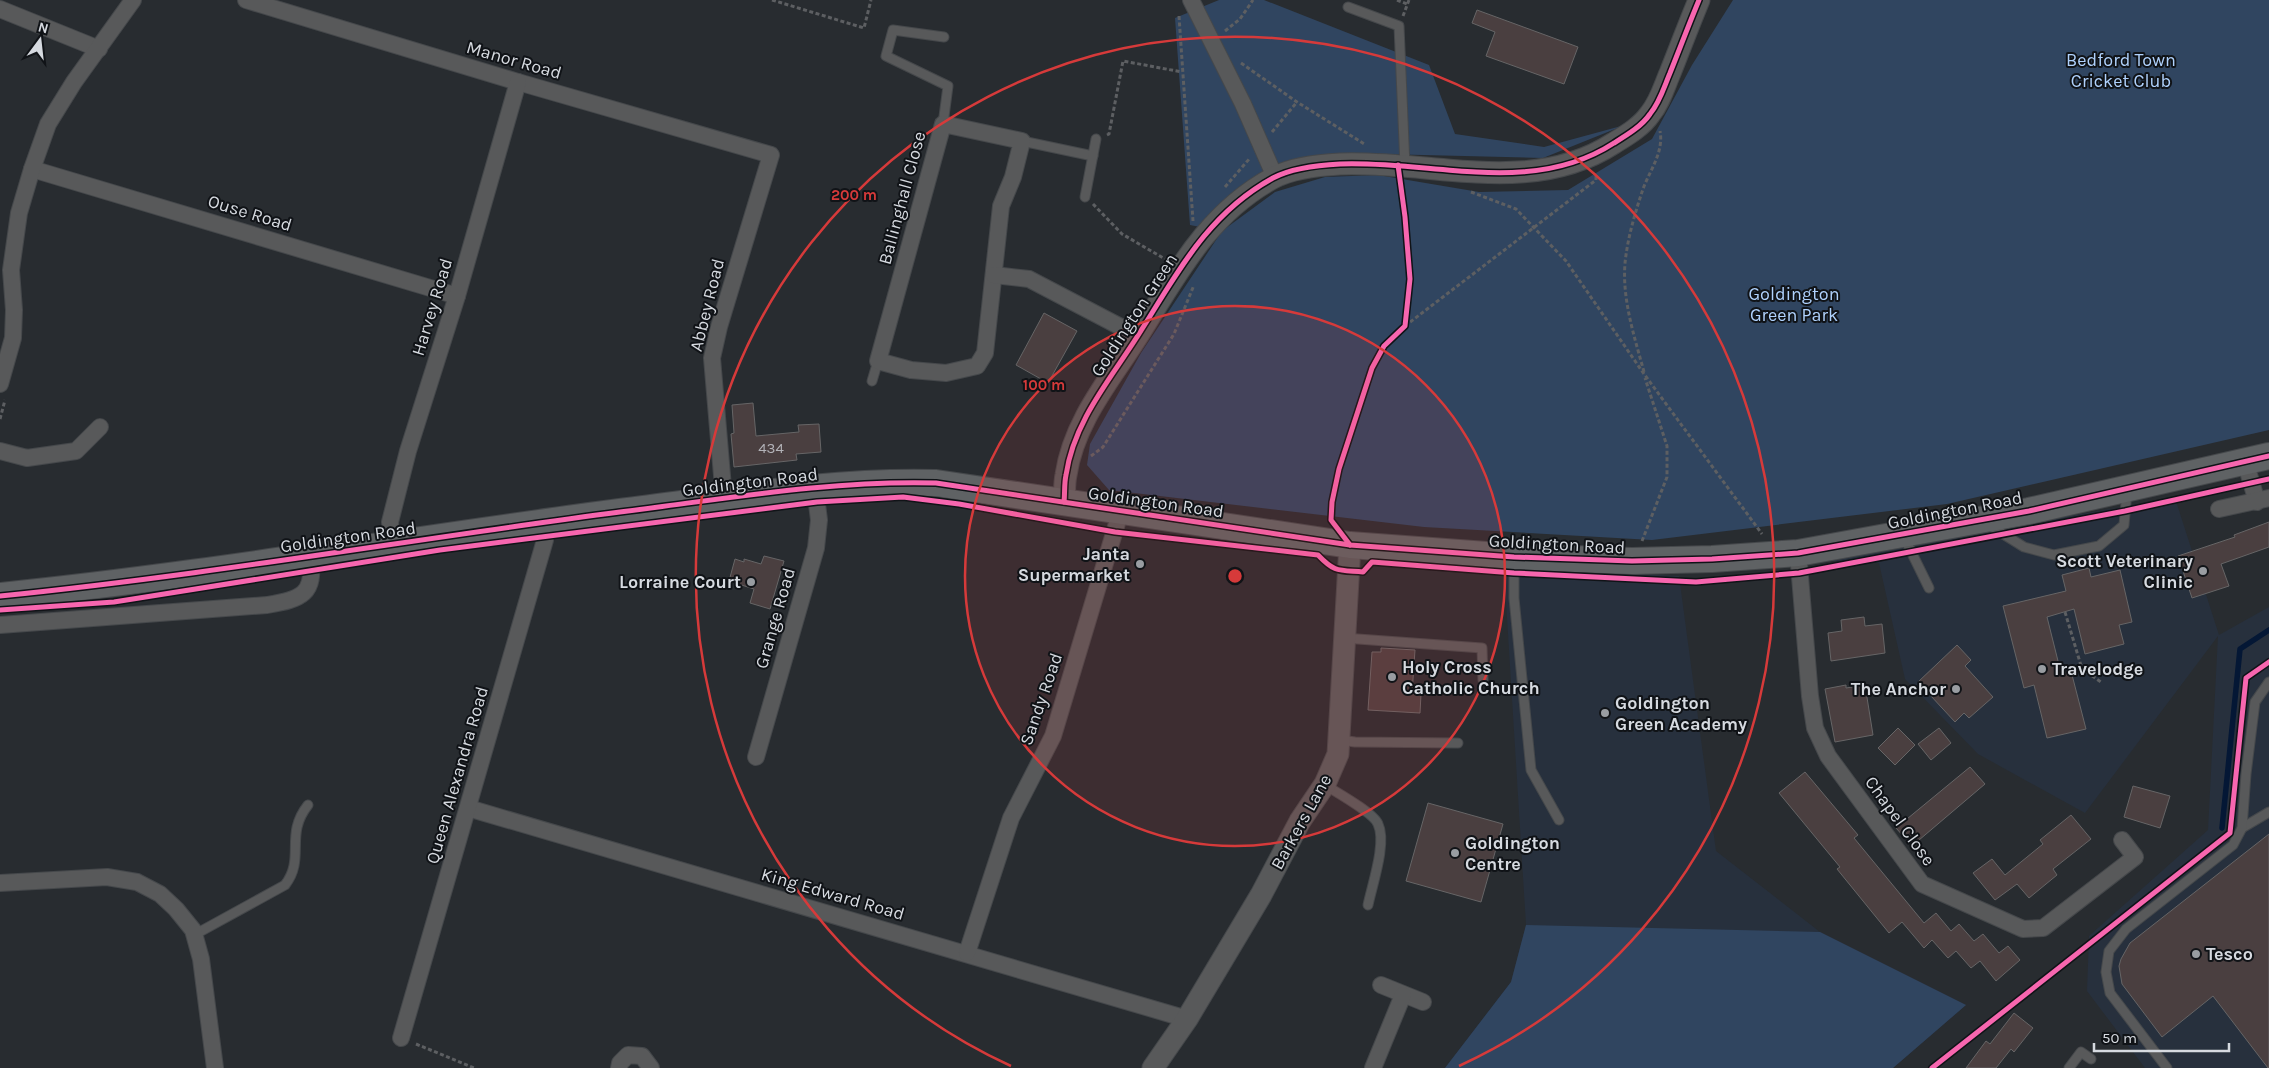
<svg xmlns="http://www.w3.org/2000/svg" width="2269" height="1068" viewBox="0 0 2269 1068" font-family="Karla,sans-serif">
	<style>
		.built { fill: #27303d }
		.green { fill: #304560 }
		.lines { fill: none; stroke-linecap: round; stroke-linejoin: round }
		.stream { stroke: #041735; stroke-width: 5.5 }
		.building { fill: #4a3f40; stroke: #666566 }
		.service-casing { stroke: #45484b; stroke-width: 11 }
		.minor-casing { stroke: #45484b; stroke-width: 18 }
		.tertiary-casing { stroke: #45484b; stroke-width: 23 }
		.primary-casing { stroke: #45484b; stroke-width: 28 }
		.path { stroke: #5d5f62; stroke-width: 3; stroke-dasharray: 4 2.5; stroke-linecap: butt }
		.service { stroke: #58595a; stroke-width: 9 }
		.minor { stroke: #58595a; stroke-width: 16 }
		.tertiary { stroke: #58595a; stroke-width: 21 }
		.primary { stroke: #5f6264; stroke-width: 26 }
		.cycleway-casing { stroke: #101317; stroke-width: 8 }
		.cycleway { stroke: #f766af; stroke-width: 5 }
		.ring { fill: none; stroke: #d63a3a; stroke-width: 2.5 }
		.poi-dot { fill: #999da2; stroke: #101317; stroke-width: 2 }
		.labels { text-anchor: middle; dominant-baseline: central; stroke-width: 4; stroke-linejoin: round; paint-order: stroke }
		.number-label { font-size: 15px; fill: #b3b3b8 }
		.street-label { font-size: 18px; fill: #d6dae0; stroke: #101317 }
		.park-label { font-size: 18px; fill: #b0d2fd; stroke: #101317 }
		.poi-label { font-size: 18px; font-weight: bold; fill: #d6dae0; stroke: #101317; text-anchor: start }
		.centre { fill: #d63a3a; stroke: #101317; stroke-width: 2.5 }
		.ring-label { font-size: 15px; text-anchor: middle; font-weight: bold; fill: #d63a3a; stroke: #101317; stroke-width: 4; stroke-linejoin: round; paint-order: stroke }
	</style>
	<rect width="100%" height="100%" fill="#282c30"/>
	<g class="built">
		<polygon points="2175,498 2219,635 2269,607 2269,1068 2145,1068 2087,991 2089,936 2208,830 2218,636 2085,813 1978,754 1905,679 1879,563 1810,560"/>
		<polygon points="1504,569 1679,576 1716,851 1820,932 1966,1005 1893,1068 1445,1068 1511,982 1526,925"/>
	</g>
	<g class="green">
		<polygon points="1219,0 1264,0 1429,65 1455,134 1544,147 1625,125 1543,158 1340,153 1301,159 1200,227 1190,225 1175,18"/>
		<polygon points="1733,0 2269,0 2269,430 1947,504 1652,540 1424,527 1109,490 1087,465 1090,444 1141,353 1222,231 1275,192 1325,177 1378,175 1479,192 1568,190 1652,139 1692,65"/>
		<polygon points="1526,925 1820,932 1966,1005 1893,1068 1445,1068 1511,982"/>
	</g>
	<g class="lines">
		<polyline class="stream" points="2222,828 2240,649 2269,630"/>
	</g>
	<g class="building">
		<polygon points="1477,10 1578,47 1564,84 1486,56 1495,32 1472,23"/>
		<polygon points="1044,313 1077,331 1048,383 1016,365"/>
		<polygon points="753,403 756,436 799,432 798,425 819,424 821,452 796,454 797,460 734,467 731,434 734,433 732,405"/>
		<polygon points="2269,522 2269,547 2221,564 2229,586 2192,598 2178,556 2235,537 2234,535"/>
		<polygon points="764,556 784,561 770,609 750,603 754,589 729,581 735,559 744,562 744,559 761,564"/>
		<polygon points="2089,568 2091,577 2120,570 2132,622 2119,625 2124,644 2085,654 2074,609 2047,617 2061,673 2071,671 2086,729 2047,738 2034,685 2024,688 2003,606 2066,591 2062,575"/>
		<polygon points="1864,617 1865,626 1882,624 1885,653 1831,661 1828,633 1842,631 1841,620"/>
		<polygon points="1957,645 1971,660 1965,666 1993,697 1969,718 1964,713 1955,722 1918,682"/>
		<polygon points="1381,648 1415,650 1412,694 1421,694 1420,713 1368,710 1372,652 1381,652"/>
		<polygon points="1846,685 1846,688 1865,685 1873,735 1835,742 1825,689"/>
		<polygon points="1898,728 1915,745 1895,765 1878,748"/>
		<polygon points="1939,728 1951,743 1931,760 1918,744"/>
		<polygon points="1970,767 1985,784 1912,846 1896,828"/>
		<polygon points="1805,772 1858,835 1854,838 1924,923 1936,913 1951,931 1959,924 1974,941 1983,934 1999,953 2008,946 2020,960 1996,981 1980,961 1971,968 1956,951 1948,958 1932,940 1924,948 1902,922 1889,933 1837,869 1840,867 1779,793"/>
		<polygon points="2133,786 2170,796 2160,828 2124,817"/>
		<polygon points="1428,803 1503,824 1481,902 1406,881"/>
		<polygon points="2071,815 2091,839 2053,869 2057,875 2029,898 2017,884 1995,900 1973,873 1992,859 2005,875 2043,844 2040,840"/>
		<polygon points="2269,834 2269,1068 2268,1068 2213,996 2162,1037 2122,984 2119,966 2121,959 2130,943"/>
		<polygon points="2014,1013 2033,1028 2014,1052 2011,1049 1996,1068 1966,1068 1986,1041 1990,1044"/>
	</g>
	<g class="lines">
		<defs>
			<g id="service">
				<polyline points="1348,7 1399,26 1405,166"/>
				<polyline points="943,124 948,86 886,56 893,30 944,37"/>
				<polyline points="1022,141 1093,156"/>
				<polyline points="1085,197 1096,139"/>
				<polyline points="872,381 878,361"/>
				<polyline points="1987,524 2024,547 2054,555 2099,546 2124,525 2127,491"/>
				<polyline points="1904,537 1929,588"/>
				<polyline points="1514,560 1514,598 1531,770 1559,820"/>
				<polyline points="1344,638 1482,648 1483,680"/>
				<polyline points="1340,740 1355,742 1458,743"/>
				<path d="M1325 785C1336 792 1374 813 1378 824 1387 843 1372 885 1368 905"/>
				<polyline points="2242,828 2269,812"/>
				<path d="M194 935 285 885C306 858 284 835 308 805"/>
				<polyline points="2069,1068 2081,1052 2091,1059"/>
				<polyline points="2167,1068 2110,993 2106,972 2109,951 2126,929 2233,845 2242,828 2246,774 2255,702 2269,682"/>
			</g>
			<g id="minor">
				<polyline points="246,0 518,82 771,155 719,327 712,358 724,499"/>
				<polyline points="1191,0 1243,104 1275,177"/>
				<polyline points="0,9 99,49"/>
				<polygon points="943,124 1022,141 1013,177 1001,206 985,353 977,366 946,373 911,370 878,361"/>
				<polyline points="32,169 457,296"/>
				<polyline points="994,275 1029,279 1138,336"/>
				<polyline points="0,384 13,338 14,310 11,270 19,213 32,169 48,124 74,82 133,0"/>
				<polyline points="0,451 27,458 76,451 100,427"/>
				<polyline points="2245,461 2257,502"/>
				<polyline points="2219,509 2269,498"/>
				<polyline points="392,544 390,522 408,451 457,296 518,82"/>
				<polyline points="1798,553 1810,696 1815,728 1828,756 1922,884 2023,929 2043,928 2135,857 2122,840"/>
				<path d="M0 625 267 605C301 599 316 595 310 556"/>
				<polyline points="756,757 816,548 819,520 815,488"/>
				<polyline points="468,808 1187,1019"/>
				<polyline points="0,883 107,877 137,882 160,894 176,909 193,930 201,959 215,1068"/>
				<polyline points="967,953 1011,818 1053,736 1121,510"/>
				<polyline points="1381,985 1423,1002"/>
				<polyline points="401,1038 545,540 543,522"/>
				<polyline points="619,1068 620,1063 628,1055 642,1056 651,1068"/>
				<polyline points="1373,1068 1403,995"/>
			</g>
			<g id="tertiary">
				<path d="M1064 502C1065 493 1064 484 1066 475 1074 419 1114 375 1142 329 1179 270 1209 213 1273 178 1292 168 1319 165 1340 164 1433 160 1531 197 1614 143 1627 135 1642 126 1650 114 1660 102 1664 87 1670 73 1680 48 1689 24 1699 0"/>
				<polyline points="1153,1068 1187,1019 1261,895 1300,821 1325,784 1338,754 1350,545"/>
			</g>
			<path id="primary" d="M0 596C208 575 413 539 620 512 725 499 830 480 936 483L1350 545 1514 557 1632 561 1712 559 1798 553 2029 511 2269 456"/>
		</defs>
		<use href="#service" class="service-casing"/>
		<use href="#minor" class="minor-casing"/>
		<use href="#tertiary" class="tertiary-casing"/>
		<use href="#primary" class="primary-casing"/>
		<g class="path">
			<polyline points="772,0 864,28 871,0"/>
			<polyline points="1397,0 1407,4"/>
			<polyline points="1179,16 1193,221"/>
			<polyline points="1403,16 1409,0"/>
			<polyline points="1225,31 1240,19 1253,0"/>
			<polyline points="1241,63 1297,102 1366,145"/>
			<polyline points="1272,132 1297,102"/>
			<polyline points="1107,135 1109,134 1123,61 1182,72"/>
			<polyline points="1225,187 1250,158"/>
			<polyline points="1471,192 1516,209 1566,261 1644,374 1762,534"/>
			<polyline points="1093,204 1122,234 1165,259"/>
			<polyline points="1405,326 1596,180 1596,174"/>
			<path d="M1644 372C1634 335 1620 294 1626 255 1629 233 1636 210 1643 189 1650 170 1664 152 1660 131"/>
			<polyline points="0,419 5,400"/>
			<polyline points="1091,456 1103,447 1174,334 1194,285"/>
			<polyline points="1642,541 1667,477 1667,446 1645,378"/>
			<polyline points="2065,612 2082,669 2101,682"/>
			<polyline points="416,1044 474,1068"/>
		</g>
		<use href="#service" class="service"/>
		<use href="#minor" class="minor"/>
		<use href="#tertiary" class="tertiary"/>
		<use href="#primary" class="primary"/>
		<defs>
			<g id="cycleway">
				<path d="M1064 502C1065 493 1064 484 1066 475 1074 419 1114 375 1142 329 1179 270 1209 213 1273 178 1292 168 1319 165 1340 164 1433 160 1531 197 1614 143 1627 135 1642 126 1650 114 1660 102 1664 87 1670 73 1680 48 1689 24 1699 0"/>
				<polyline points="1350,545 1331,520 1332,502 1339,469 1372,368 1384,346 1405,326 1410,279 1405,217 1398,165"/>
				<path d="M0 596C208 575 413 539 620 512 725 499 830 480 936 483L1350 545 1514 557 1632 561 1712 559 1798 553 2029 511 2269 456"/>
				<path d="M0 610 114 602 440 550 817 502 903 497 959 504 1115 532 1318 555C1335 573 1339 570 1363 572L1372 562 1514 573 1696 582 1799 573 2125 511 2269 479"/>
				<polyline points="1932,1068 2230,833 2246,678 2269,662"/>
			</g>
		</defs>
		<use href="#cycleway" class="cycleway-casing"/>
		<use href="#cycleway" class="cycleway"/>
	</g>
	<circle cx="1235" cy="576" r="270" fill="#d63a3a" fill-opacity=".12"/>
	<g class="ring">
		<circle cx="1235" cy="576" r="270"/>
		<path d="M1011 1066A539 539 0 1 1 1459 1066"/>
	</g>
	<g class="poi-dot">
		<circle cx="1140" cy="564" r="5"/>
		<circle cx="2203" cy="571" r="5"/>
		<circle cx="751" cy="582" r="5"/>
		<circle cx="2042" cy="669" r="5"/>
		<circle cx="1392" cy="677" r="5"/>
		<circle cx="1956" cy="689" r="5"/>
		<circle cx="1605" cy="713" r="5"/>
		<circle cx="1455" cy="853" r="5"/>
		<circle cx="2196" cy="954" r="5"/>
	</g>
	<g class="labels">
		<g class="number-label">
			<text x="771" y="448">434</text>
		</g>
		<g class="street-label">
			<text transform="translate(514 60) rotate(16)">Manor Road</text>
			<text transform="translate(902 198) rotate(-75)">Ballinghall Close</text>
			<text transform="translate(250 213) rotate(17)">Ouse Road</text>
			<text transform="translate(707 305) rotate(-76)">Abbey Road</text>
			<text transform="translate(432 307) rotate(-73)">Harvey Road</text>
			<text transform="translate(1134 315) rotate(-57)">Goldington Green</text>
			<text transform="translate(750 482) rotate(-7)">Goldington Road</text>
			<text transform="translate(1156 502) rotate(8)">Goldington Road</text>
			<text transform="translate(1955 510) rotate(-11)">Goldington Road</text>
			<text transform="translate(348 537) rotate(-8)">Goldington Road</text>
			<text transform="translate(1557 544) rotate(3)">Goldington Road</text>
			<text transform="translate(775 618) rotate(-74)">Grange Road</text>
			<text transform="translate(1041 699) rotate(-71)">Sandy Road</text>
			<text transform="translate(457 775) rotate(-74)">Queen Alexandra Road</text>
			<text transform="translate(1900 821) rotate(54)">Chapel Close</text>
			<text transform="translate(1301 822) rotate(-61)">Barkers Lane</text>
			<text transform="translate(833 894) rotate(16)">King Edward Road</text>
		</g>
		<g class="park-label">
			<text x="2121" y="60">Bedford Town<tspan x="2121" dy="21">Cricket Club</tspan></text>
			<text x="1794" y="294">Goldington<tspan x="1794" dy="21">Green Park</tspan></text>
		</g>
		<g class="poi-label">
			<text x="1130" y="554" text-anchor="end">Janta<tspan x="1130" dy="21">Supermarket</tspan></text>
			<text x="2193" y="561" text-anchor="end">Scott Veterinary<tspan x="2193" dy="21">Clinic</tspan></text>
			<text x="741" y="582" text-anchor="end">Lorraine Court</text>
			<text x="1402" y="667">Holy Cross<tspan x="1402" dy="21">Catholic Church</tspan></text>
			<text x="2052" y="669">Travelodge</text>
			<text x="1946" y="689" text-anchor="end">The Anchor</text>
			<text x="1615" y="703">Goldington<tspan x="1615" dy="21">Green Academy</tspan></text>
			<text x="1465" y="843">Goldington<tspan x="1465" dy="21">Centre</tspan></text>
			<text x="2206" y="954">Tesco</text>
		</g>
	</g>
	<circle cx="1235" cy="576" r="8" class="centre"/>
	<g class="ring-label">
		<text x="854" y="200">200 m</text>
		<text x="1044" y="390">100 m</text>
	</g>
	<g transform="translate(40 40) rotate(15)" stroke="#101317" stroke-width="4" paint-order="stroke">
	<path d="M0-4L9 19L0 12L-9 19Z" fill="#d6dae0"/>
	<text y="-8" font-size="14" font-weight="bold" text-anchor="middle" fill="#d6dae0">N</text>
	</g>
	<path d="M2094 1043v8h135v-8" fill="none" stroke="#d6dae0" stroke-width="2.5"/>
	<text x="2102" y="1043" font-size="15" fill="#d6dae0" stroke="#101317" stroke-width="4" paint-order="stroke">50 m</text>
</svg>
